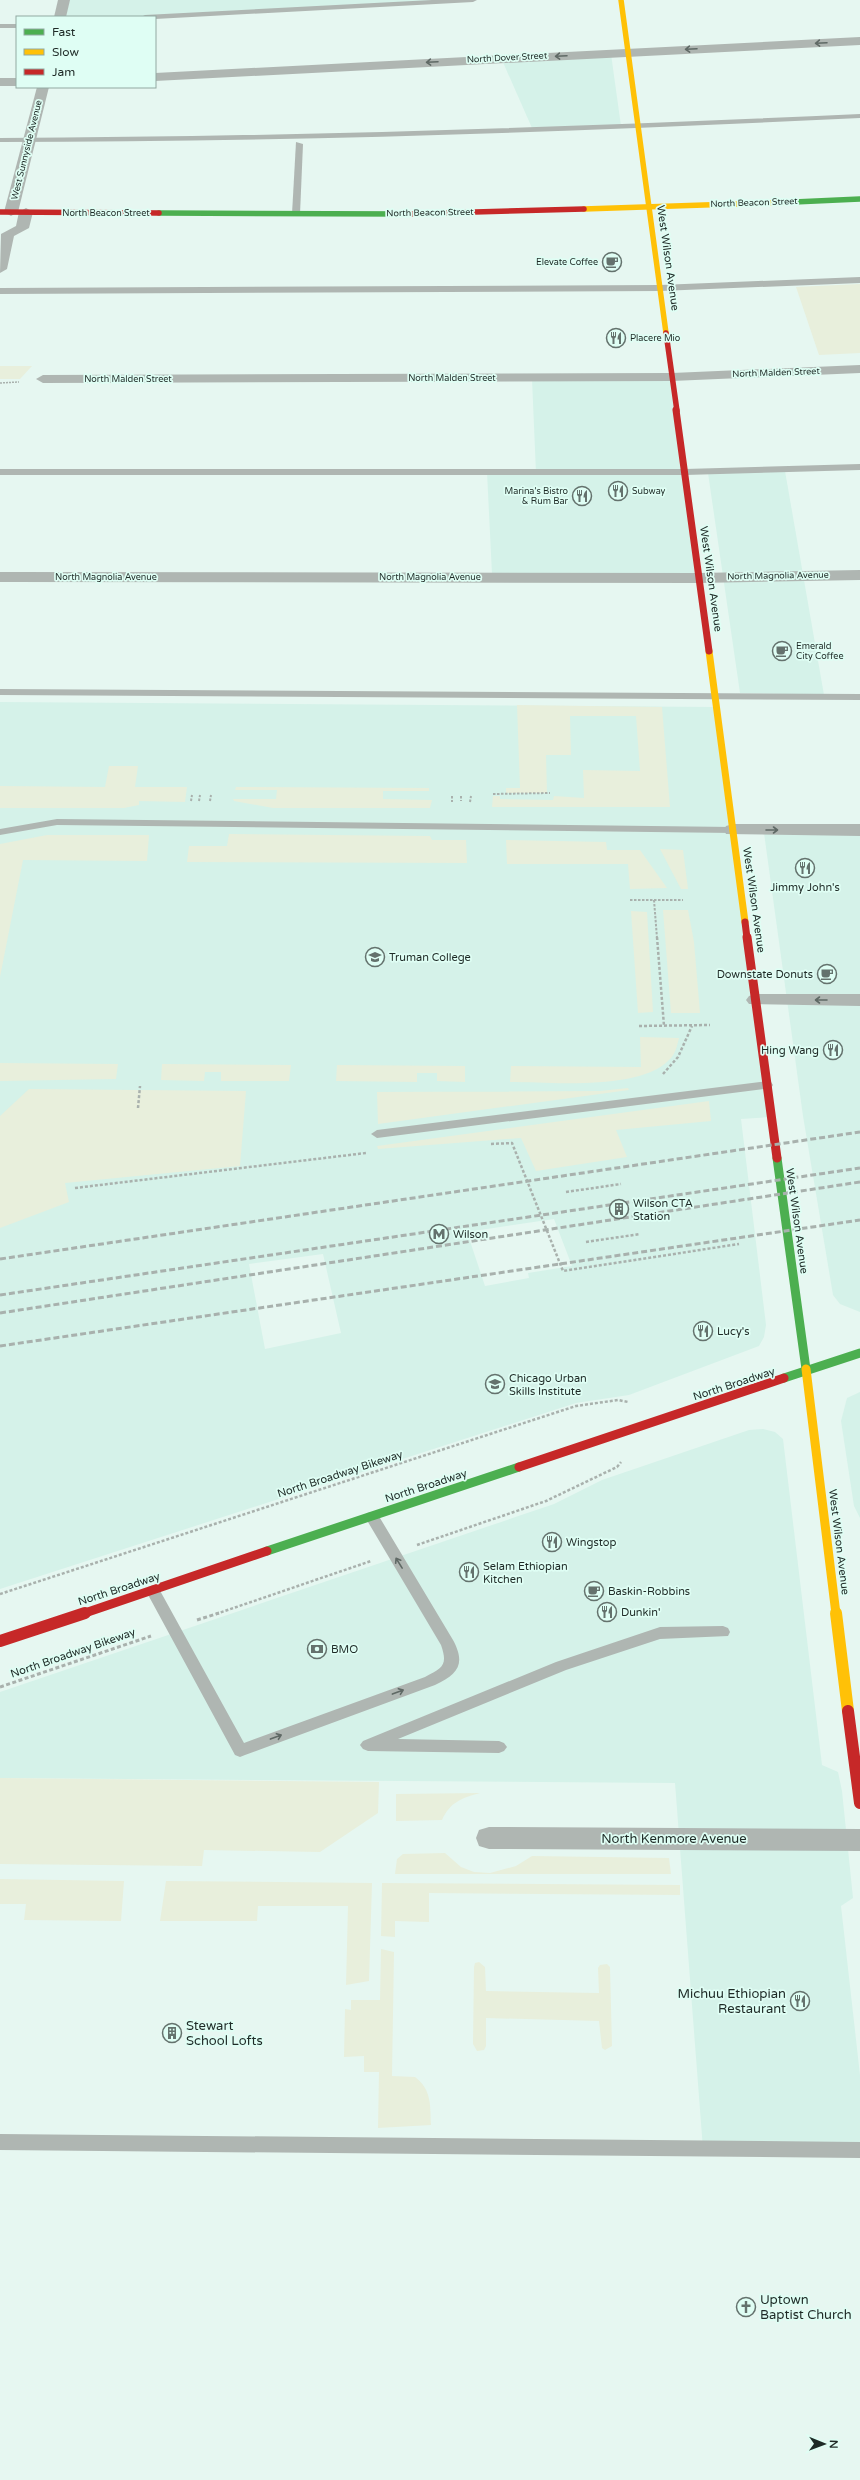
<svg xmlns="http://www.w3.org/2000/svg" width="860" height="2480" viewBox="0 0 860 2480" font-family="'Varela Round',sans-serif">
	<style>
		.built { fill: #d5f2e9; fill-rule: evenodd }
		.green { fill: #e8efdc }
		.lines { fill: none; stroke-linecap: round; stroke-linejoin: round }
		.path-far3 { stroke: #a9b1ad; stroke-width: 1.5; stroke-dasharray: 2 1; stroke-linecap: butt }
		.path-far2 { stroke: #a9b1ad; stroke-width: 2; stroke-dasharray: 2.5 1.5; stroke-linecap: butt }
		.path-far1 { stroke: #a9b1ad; stroke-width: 2.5; stroke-dasharray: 3 2; stroke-linecap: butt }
		.path { stroke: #a9b1ad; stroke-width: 3; stroke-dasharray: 4 2.5; stroke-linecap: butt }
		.lane { fill: #afb6b2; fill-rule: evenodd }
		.street { fill: #afb6b2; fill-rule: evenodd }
		.fast-far1 { stroke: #4caf50; stroke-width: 5.5 }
		.fast { stroke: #4caf50; stroke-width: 9 }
		.slow-far3 { stroke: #ffc107; stroke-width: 5.5 }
		.slow-far2 { stroke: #ffc107; stroke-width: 7 }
		.slow-far1 { stroke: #ffc107; stroke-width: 9 }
		.slow { stroke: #ffc107; stroke-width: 12 }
		.jam-far3 { stroke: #c62828; stroke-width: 5.5 }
		.jam-far2 { stroke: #c62828; stroke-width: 7 }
		.jam-far1 { stroke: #c62828; stroke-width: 9 }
		.jam { stroke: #c62828; stroke-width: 12 }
		.rail { stroke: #a8b1ad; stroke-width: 3; stroke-dasharray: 6 3; stroke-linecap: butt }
		.oneway { stroke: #5f6965 }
		.labels { text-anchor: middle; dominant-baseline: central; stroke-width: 3.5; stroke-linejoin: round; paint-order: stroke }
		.far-street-label { font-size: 9px; fill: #1e2a26; stroke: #dffef4 }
		.far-poi-label { font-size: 9px; fill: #1e2a26; stroke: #dffef4; text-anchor: start }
		.street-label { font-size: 11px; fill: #1e2a26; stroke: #dffef4 }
		.poi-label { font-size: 11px; fill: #1e2a26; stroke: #dffef4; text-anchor: start }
		.near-street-label { font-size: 13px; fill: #1e2a26; stroke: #dffef4 }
		.near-poi-label { font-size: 13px; fill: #1e2a26; stroke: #dffef4; text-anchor: start }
	</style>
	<rect width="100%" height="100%" fill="#e6f7f1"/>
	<g class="built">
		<polygon points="62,0 453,0 127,17 58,17"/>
		<polygon points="611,54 621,126 532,128 502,60"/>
		<polygon points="672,377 699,578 492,574 487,472 536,473 532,379"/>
		<polygon points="785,471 824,695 740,693 708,473"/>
		<path d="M0 702 716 707 771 1117 741 1119 766 1325 764 1337 759 1346 629 1395 576 1403 0 1589ZM554 1219 572 1266 528 1273 529 1278 485 1286 467 1232ZM323 1254 341 1333 265 1349 249 1264Z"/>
		<polygon points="764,833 860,833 860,1312 840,1304 833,1295 803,1116"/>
		<polygon points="860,1392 860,1518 854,1506 841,1421 847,1398"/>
		<polygon points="763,1429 775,1432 783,1439 822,1765 838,1772 842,1791 853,1898 841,1906 860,2075 860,2150 703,2149 675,1783 0,1778 0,1692 554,1504 602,1480 749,1430"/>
	</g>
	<g class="green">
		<polygon points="860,284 860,353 819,355 796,287"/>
		<polygon points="0,366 32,366 20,379 0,379"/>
		<polygon points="517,705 662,707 670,807 492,807 493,796 500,796 500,799 553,800 554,796 584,798 583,770 640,771 636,716 570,716 571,755 546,755 547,793 506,793 506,788 520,788"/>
		<polygon points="109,766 138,766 135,787 187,787 185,802 139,801 139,805 124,808 0,808 0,786 105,787"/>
		<polygon points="236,787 429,788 429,791 383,791 383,799 432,800 430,808 273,808 234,801 233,799 276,799 277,790 235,790"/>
		<polygon points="229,834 430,836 432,840 466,840 467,863 187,862 189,846 227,846"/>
		<polygon points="47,835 149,835 147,861 23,860 0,977 0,844"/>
		<polygon points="506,840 606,842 607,850 640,850 667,888 630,889 628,864 507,864"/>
		<polygon points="660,849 683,850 688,889 681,889"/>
		<polygon points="663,910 688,910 694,942 700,1013 671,1013"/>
		<polygon points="631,911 647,912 653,1012 638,1013"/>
		<path d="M640 1037 679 1038C677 1046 675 1055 669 1060 639 1091 551 1082 510 1082L511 1066 641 1067Z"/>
		<polygon points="0,1063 118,1064 116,1079 0,1081"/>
		<polygon points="162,1064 291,1065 289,1081 221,1081 221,1072 205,1072 204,1081 161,1080"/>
		<polygon points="337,1065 465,1066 465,1082 437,1081 437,1073 417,1073 417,1082 336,1081"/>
		<polygon points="628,1088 629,1090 378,1124 377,1092 600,1091"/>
		<polygon points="29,1089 246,1091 240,1166 65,1183 69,1202 0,1228 0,1116"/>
		<polygon points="709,1101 711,1121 616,1130 627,1157 536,1171 521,1138 378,1149 377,1146"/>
		<polygon points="0,1778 379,1782 378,1813 320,1852 204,1850 202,1866 0,1864"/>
		<path d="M480 1793C462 1798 450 1802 442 1820L396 1821V1794Z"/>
		<polygon points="445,1853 461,1867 474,1872 490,1873 516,1866 532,1856 669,1858 671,1874 395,1874 397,1859 403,1854"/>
		<polygon points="0,1879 124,1881 121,1921 24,1920 26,1904 0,1904"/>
		<polygon points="166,1881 372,1883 369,1981 346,1985 348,1906 258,1906 257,1921 160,1921"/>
		<polygon points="382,1883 680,1885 680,1895 429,1893 429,1922 395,1921 395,1937 381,1936"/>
		<path d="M381 1949 394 1952 392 2076 415 2077C432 2090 430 2105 431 2125L378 2128 379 2072H364V2056L344 2057 345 2009 351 2010V2000H380Z"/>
		<polygon points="479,1962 485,1967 486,1991 599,1993 598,1968 600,1965 607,1964 610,1967 612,2046 605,2050 602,2048 599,2021 486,2018 486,2046 484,2050 477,2051 473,2044 474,1967 475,1963"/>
	</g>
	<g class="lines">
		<polyline class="path-far3" points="0,383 19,382"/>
		<g class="path-far2">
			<polyline points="493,794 550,793"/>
			<polyline points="452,796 452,802"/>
			<polyline points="461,796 461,801"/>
			<polyline points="191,801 192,795"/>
			<polyline points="199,801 200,795"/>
			<polyline points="210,801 211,795"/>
			<polyline points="470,802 471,796"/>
			<polyline points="630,900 683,900"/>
			<polyline points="654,900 657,938"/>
		</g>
		<g class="path-far1">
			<polyline points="657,937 664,1026"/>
			<polyline points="639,1026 710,1025"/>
			<polyline points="663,1074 678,1057 692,1026"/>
			<polyline points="138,1108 140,1086"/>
			<polyline points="491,1144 512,1143 563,1271 739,1244"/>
			<polyline points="75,1188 366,1153"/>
			<polyline points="566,1192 621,1184"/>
			<polyline points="586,1242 640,1234"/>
			<polyline points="417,1545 546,1501 617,1467 621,1462"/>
			<polyline points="0,1594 576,1406 618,1400 628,1402"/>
			<polyline points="216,1614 371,1561"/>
		</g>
		<g class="path">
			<polyline points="197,1620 219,1613"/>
			<polyline points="0,1687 151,1636"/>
		</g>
		<g class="lane">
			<polygon points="432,0 477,0 473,2 155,19 141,17 145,15"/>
			<rect x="0" y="24" width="17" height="4"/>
			<path d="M860 114V118C573 132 287 142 0 142V138C287 137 573 127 860 114Z"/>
			<polygon points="296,142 303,144 300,214 296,216 292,214"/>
			<polygon points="860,277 860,283 660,291 0,294 0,288 660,285"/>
			<polygon points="860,464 860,470 685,475 0,475 0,469 685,469"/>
			<polygon points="0,689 860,694 860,700 0,695"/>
			<polygon points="57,819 733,827 739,830 733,833 57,825 0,835 0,829"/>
			<polygon points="767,1081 771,1082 773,1085 771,1088 377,1138 371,1134 377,1130"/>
			<path d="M372 1512 377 1513 453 1640C466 1664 458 1674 435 1685L245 1755 240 1757 235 1755 146 1591 148 1587 153 1585 158 1587 244 1743 425 1677C443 1668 448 1665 441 1645L365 1517 367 1513Z"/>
			<polygon points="723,1626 728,1628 730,1632 728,1636 660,1639 566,1670 398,1739 499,1741 504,1743 507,1747 504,1751 499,1753 368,1751 363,1749 360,1745 363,1741 556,1662 660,1627"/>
			<polygon points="0,2134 860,2142 860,2158 0,2150"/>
		</g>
		<g class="street">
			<polygon points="58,0 70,0 66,17 54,17"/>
			<polygon points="860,37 860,45 155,81 155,73"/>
			<rect x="0" y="78" width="17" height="8"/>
			<polygon points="37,87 49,87 18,212 11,216 4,212"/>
			<polygon points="26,208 33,212 29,228 14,236 7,269 0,273 1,234 16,226 19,212"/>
			<polygon points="860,365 860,373 672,381 43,383 36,379 43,375 672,373"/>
			<polygon points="860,570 860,580 699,583 0,582 0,572 699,573"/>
			<polygon points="733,824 860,824 860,836 726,834 724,830 726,826"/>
			<polygon points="756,994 860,994 860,1006 749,1004 746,1000 749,996"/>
			<polygon points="489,1827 860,1829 860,1851 489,1849 479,1846 476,1838 479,1830"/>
		</g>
		<g class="fast-far1">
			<polyline points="794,202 860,199"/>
			<polyline points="159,213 404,214"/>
		</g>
		<g class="fast">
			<polyline points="777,1158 806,1369"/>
			<polyline points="784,1378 860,1353"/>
			<polyline points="267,1551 519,1467"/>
		</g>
		<g class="slow-far3">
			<polyline points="621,0 666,333"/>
			<polyline points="584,209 794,202"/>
		</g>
		<polyline class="slow-far2" points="709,651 745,922"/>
		<polyline class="slow-far1" points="806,1369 836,1614"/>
		<polyline class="slow" points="836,1613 848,1711"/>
		<g class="jam-far3">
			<polyline points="0,212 159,213"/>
			<polyline points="404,214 584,209"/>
			<polyline points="666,333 677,411"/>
		</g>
		<g class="jam-far2">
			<polyline points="676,410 709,651"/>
			<polyline points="745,922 747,938"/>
		</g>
		<g class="jam-far1">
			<polyline points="747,937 777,1158"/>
			<polyline points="519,1467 784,1378"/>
			<polyline points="82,1614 267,1551"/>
		</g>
		<g class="jam">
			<polyline points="0,1641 85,1613"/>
			<polyline points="848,1711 860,1803"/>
		</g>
		<g class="rail">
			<polyline points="0,1259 860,1132"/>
			<polyline points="0,1295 860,1168"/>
			<polyline points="0,1313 860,1182"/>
			<polyline points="0,1346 860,1220"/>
		</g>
	</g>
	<defs><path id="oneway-shaft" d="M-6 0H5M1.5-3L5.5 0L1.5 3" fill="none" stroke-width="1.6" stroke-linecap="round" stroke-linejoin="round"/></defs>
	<g class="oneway">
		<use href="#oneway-shaft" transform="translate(821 43) rotate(177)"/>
		<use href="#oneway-shaft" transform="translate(691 49) rotate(177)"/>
		<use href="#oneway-shaft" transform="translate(561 56) rotate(177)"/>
		<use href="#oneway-shaft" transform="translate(432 62) rotate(177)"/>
		<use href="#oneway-shaft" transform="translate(772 830)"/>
		<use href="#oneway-shaft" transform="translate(821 1000) rotate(180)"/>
		<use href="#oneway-shaft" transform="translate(399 1563) rotate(-122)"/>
		<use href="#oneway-shaft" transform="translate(398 1692) rotate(-20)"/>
		<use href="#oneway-shaft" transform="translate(276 1737) rotate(-20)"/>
	</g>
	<defs>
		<symbol id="cafe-ring" viewBox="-11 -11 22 22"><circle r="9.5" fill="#dffef4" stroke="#64726d" stroke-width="1.5"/><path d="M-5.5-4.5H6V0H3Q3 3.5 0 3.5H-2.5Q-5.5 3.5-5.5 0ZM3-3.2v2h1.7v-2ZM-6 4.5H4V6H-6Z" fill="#64726d"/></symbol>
		<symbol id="restaurant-ring" viewBox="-11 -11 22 22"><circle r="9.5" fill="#dffef4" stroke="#64726d" stroke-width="1.5"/><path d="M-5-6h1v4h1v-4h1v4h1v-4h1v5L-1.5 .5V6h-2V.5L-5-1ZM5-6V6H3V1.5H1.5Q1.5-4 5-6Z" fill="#64726d"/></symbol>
		<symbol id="university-ring" viewBox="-11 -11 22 22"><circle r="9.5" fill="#dffef4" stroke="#64726d" stroke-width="1.5"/><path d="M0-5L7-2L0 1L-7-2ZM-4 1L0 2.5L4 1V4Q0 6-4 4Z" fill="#64726d"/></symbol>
		<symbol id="building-ring" viewBox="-11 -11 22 22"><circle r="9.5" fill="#dffef4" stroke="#64726d" stroke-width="1.5"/><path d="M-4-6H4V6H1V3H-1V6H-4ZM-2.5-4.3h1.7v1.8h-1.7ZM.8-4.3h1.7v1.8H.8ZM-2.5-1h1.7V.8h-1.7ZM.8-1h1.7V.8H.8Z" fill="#64726d"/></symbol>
		<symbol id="metro-ring" viewBox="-11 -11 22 22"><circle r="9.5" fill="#dffef4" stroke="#64726d" stroke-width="1.5"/><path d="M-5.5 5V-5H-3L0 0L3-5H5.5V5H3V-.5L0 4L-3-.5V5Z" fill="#64726d"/></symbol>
		<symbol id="school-ring" viewBox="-11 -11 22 22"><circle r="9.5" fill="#dffef4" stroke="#64726d" stroke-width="1.5"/><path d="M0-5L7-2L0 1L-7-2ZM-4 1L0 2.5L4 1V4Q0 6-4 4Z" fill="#64726d"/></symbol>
		<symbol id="bank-ring" viewBox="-11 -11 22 22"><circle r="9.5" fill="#dffef4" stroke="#64726d" stroke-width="1.5"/><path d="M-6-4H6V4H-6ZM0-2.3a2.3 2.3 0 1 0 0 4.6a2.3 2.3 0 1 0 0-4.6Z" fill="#64726d"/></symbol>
		<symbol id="church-ring" viewBox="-11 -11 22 22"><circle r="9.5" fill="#dffef4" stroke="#64726d" stroke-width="1.5"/><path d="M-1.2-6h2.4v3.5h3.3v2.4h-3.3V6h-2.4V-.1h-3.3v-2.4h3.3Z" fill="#64726d"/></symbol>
	</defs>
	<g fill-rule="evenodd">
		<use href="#cafe-ring" x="601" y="251" width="22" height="22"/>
		<use href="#restaurant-ring" x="605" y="327" width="22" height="22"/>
		<use href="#restaurant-ring" x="607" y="480" width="22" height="22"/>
		<use href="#restaurant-ring" x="571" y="485" width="22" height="22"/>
		<use href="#cafe-ring" x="771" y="640" width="22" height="22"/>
		<use href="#restaurant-ring" x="794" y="857" width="22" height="22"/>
		<use href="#university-ring" x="364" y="946" width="22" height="22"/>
		<use href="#cafe-ring" x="816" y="963" width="22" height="22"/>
		<use href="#restaurant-ring" x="822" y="1039" width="22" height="22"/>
		<use href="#building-ring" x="608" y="1198" width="22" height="22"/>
		<use href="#metro-ring" x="428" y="1223" width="22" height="22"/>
		<use href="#restaurant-ring" x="692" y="1320" width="22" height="22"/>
		<use href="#school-ring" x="484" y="1373" width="22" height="22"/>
		<use href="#restaurant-ring" x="541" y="1531" width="22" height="22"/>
		<use href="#restaurant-ring" x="458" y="1561" width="22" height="22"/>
		<use href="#cafe-ring" x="583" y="1580" width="22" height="22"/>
		<use href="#restaurant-ring" x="596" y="1601" width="22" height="22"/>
		<use href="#bank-ring" x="306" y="1638" width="22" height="22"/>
		<use href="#restaurant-ring" x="789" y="1990" width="22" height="22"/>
		<use href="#building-ring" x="161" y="2022" width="22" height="22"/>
		<use href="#church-ring" x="735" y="2296" width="22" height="22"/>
	</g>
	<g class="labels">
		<g class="far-street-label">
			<text transform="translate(507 58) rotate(-3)">North Dover Street</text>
			<text transform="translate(27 150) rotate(-76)">West Sunnyside Avenue</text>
			<text transform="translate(754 203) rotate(-2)">North Beacon Street</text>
			<text x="106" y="213">North Beacon Street</text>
			<text transform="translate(430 213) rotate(-1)">North Beacon Street</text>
			<text transform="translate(776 373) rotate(-2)">North Malden Street</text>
			<text x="452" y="378">North Malden Street</text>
			<text x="128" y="379">North Malden Street</text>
			<text transform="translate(778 576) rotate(-1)">North Magnolia Avenue</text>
			<text x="106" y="577">North Magnolia Avenue</text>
			<text x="430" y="577">North Magnolia Avenue</text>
		</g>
		<g class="far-poi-label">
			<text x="598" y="262" text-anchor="end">Elevate Coffee</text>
			<text x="630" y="338">Placere Mio</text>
			<text x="568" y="491" text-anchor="end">Marina's Bistro<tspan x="568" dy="10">&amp; Rum Bar</tspan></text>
			<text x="632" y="491">Subway</text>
			<text x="796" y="646">Emerald<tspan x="796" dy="10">City Coffee</tspan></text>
		</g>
		<g class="street-label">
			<text transform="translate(668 258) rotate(82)">West Wilson Avenue</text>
			<text transform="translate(711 579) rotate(82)">West Wilson Avenue</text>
			<text transform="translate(754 900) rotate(82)">West Wilson Avenue</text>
			<text transform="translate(797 1221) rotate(82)">West Wilson Avenue</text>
			<text transform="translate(734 1384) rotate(-18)">North Broadway</text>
			<text transform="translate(340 1474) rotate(-18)">North Broadway Bikeway</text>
			<text transform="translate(426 1486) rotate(-18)">North Broadway</text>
			<text transform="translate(839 1542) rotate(83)">West Wilson Avenue</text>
			<text transform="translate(119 1589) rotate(-18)">North Broadway</text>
			<text transform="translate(73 1653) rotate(-19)">North Broadway Bikeway</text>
		</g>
		<g class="poi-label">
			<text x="805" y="887" text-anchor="middle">Jimmy John's</text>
			<text x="389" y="957">Truman College</text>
			<text x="813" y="974" text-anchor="end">Downstate Donuts</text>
			<text x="819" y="1050" text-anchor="end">Hing Wang</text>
			<text x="633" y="1203">Wilson CTA<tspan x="633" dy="13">Station</tspan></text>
			<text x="453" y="1234">Wilson</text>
			<text x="717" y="1331">Lucy's</text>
			<text x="509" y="1378">Chicago Urban<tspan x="509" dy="13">Skills Institute</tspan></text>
			<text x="566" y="1542">Wingstop</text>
			<text x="483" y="1566">Selam Ethiopian<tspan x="483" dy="13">Kitchen</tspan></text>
			<text x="608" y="1591">Baskin-Robbins</text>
			<text x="621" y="1612">Dunkin'</text>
			<text x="331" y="1649">BMO</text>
		</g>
		<g class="near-street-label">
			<text x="674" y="1839">North Kenmore Avenue</text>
		</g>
		<g class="near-poi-label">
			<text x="786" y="1994" text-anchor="end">Michuu Ethiopian<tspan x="786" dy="15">Restaurant</tspan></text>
			<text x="186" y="2026">Stewart<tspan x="186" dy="15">School Lofts</tspan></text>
			<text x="760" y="2300">Uptown<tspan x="760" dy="15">Baptist Church</tspan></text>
		</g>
	</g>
	<rect x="16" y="16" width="140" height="72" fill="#dffef4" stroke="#92a9a2"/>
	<rect x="24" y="29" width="20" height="6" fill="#4caf50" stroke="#92a9a2"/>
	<text x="52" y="36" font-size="12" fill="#1e2a26">Fast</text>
	<rect x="24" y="49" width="20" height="6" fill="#ffc107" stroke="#92a9a2"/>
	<text x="52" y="56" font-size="12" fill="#1e2a26">Slow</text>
	<rect x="24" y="69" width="20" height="6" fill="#c62828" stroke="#92a9a2"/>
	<text x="52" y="76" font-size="12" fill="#1e2a26">Jam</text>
	<g transform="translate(824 2444) rotate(91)" stroke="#dffef4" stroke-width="3" paint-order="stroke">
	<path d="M0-3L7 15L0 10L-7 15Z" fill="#1e2a26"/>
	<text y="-6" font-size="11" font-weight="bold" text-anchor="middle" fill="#1e2a26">N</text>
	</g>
</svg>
